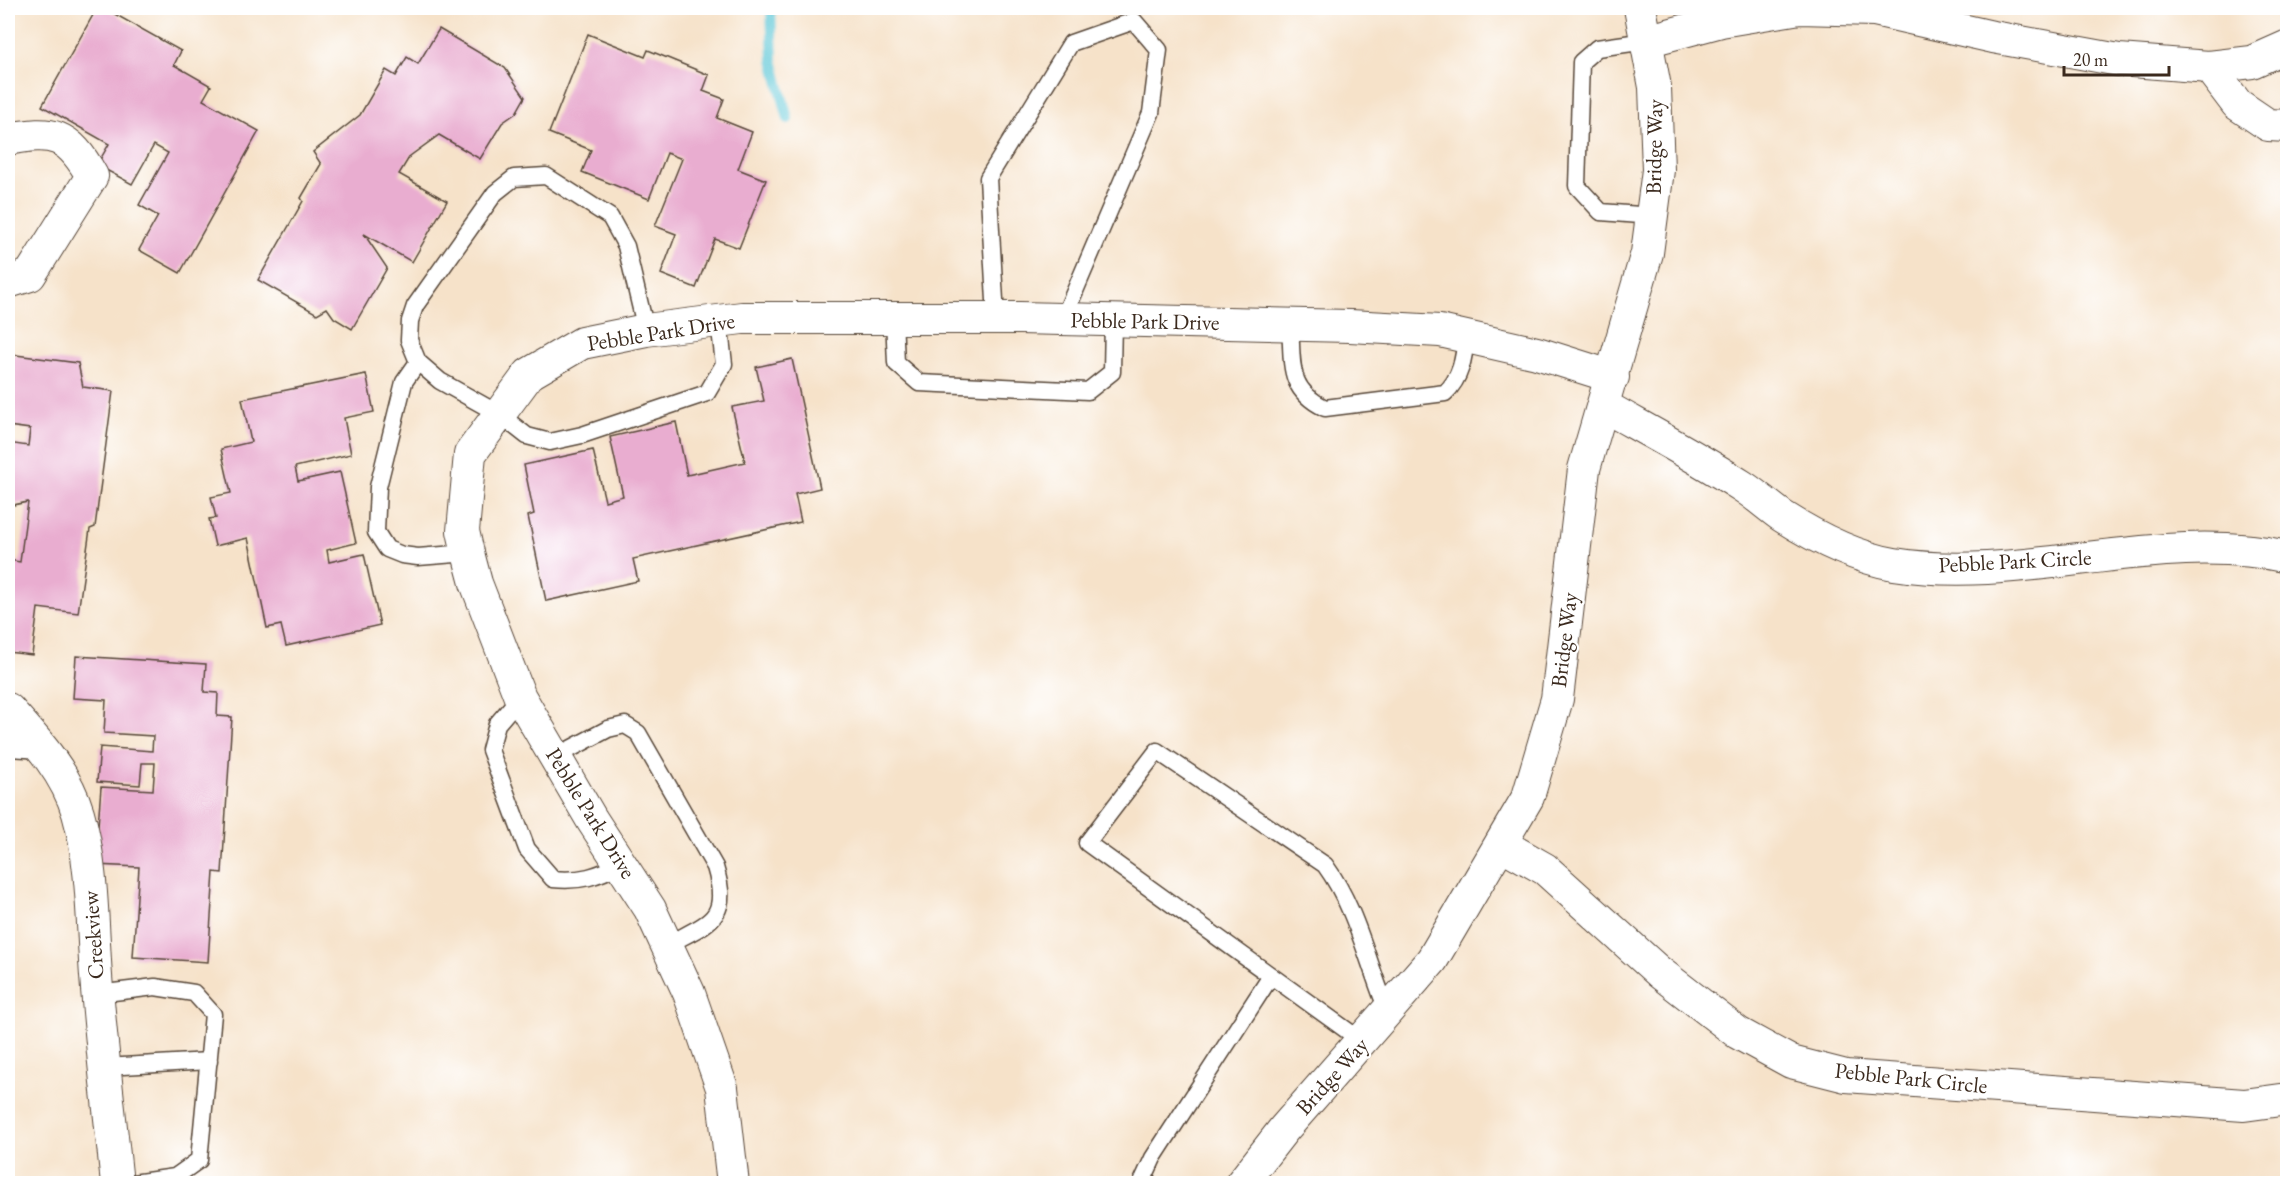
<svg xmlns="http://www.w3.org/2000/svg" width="2295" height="1191" viewBox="0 0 2295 1191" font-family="'EB Garamond',serif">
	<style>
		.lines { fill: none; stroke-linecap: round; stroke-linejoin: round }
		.stream { stroke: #5cc6d6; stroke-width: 10 }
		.building { fill: #e9add0 }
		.service-casing { stroke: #574638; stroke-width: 19 }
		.minor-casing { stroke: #574638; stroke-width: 34 }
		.service { stroke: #fff; stroke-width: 16 }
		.minor { stroke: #fff; stroke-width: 32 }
		.labels { text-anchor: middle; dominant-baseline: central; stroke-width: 4.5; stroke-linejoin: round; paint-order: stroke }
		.street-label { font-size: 22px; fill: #3b2a1e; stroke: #fff }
	</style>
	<rect width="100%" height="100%" fill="#fff"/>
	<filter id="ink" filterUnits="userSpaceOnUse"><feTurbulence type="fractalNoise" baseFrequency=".0167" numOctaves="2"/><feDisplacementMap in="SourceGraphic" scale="12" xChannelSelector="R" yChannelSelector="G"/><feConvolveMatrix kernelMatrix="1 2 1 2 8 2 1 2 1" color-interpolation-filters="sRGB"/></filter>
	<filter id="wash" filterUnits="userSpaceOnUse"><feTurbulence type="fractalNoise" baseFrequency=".008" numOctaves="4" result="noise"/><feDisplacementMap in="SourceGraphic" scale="24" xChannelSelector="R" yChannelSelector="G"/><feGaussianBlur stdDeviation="1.35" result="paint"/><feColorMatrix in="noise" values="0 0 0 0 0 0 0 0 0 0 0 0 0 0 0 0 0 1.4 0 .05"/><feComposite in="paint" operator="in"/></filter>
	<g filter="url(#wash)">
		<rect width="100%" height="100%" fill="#f6e2c9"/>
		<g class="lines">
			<polyline class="stream" points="771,8 773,60 788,119"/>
		</g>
		<g id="blocks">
			<g class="building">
				<polygon points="97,8 104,8 181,51 174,65 211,86 203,100 259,131 180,273 139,250 158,216 139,205 168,153 154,145 132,184 97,165 109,144 42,106"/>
				<polygon points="439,29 505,68 525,97 516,113 502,123 480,159 439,135 410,156 399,174 447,201 412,262 364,234 387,268 352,329 334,318 327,308 317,314 258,280 303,201 301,198 321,164 313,152 360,115 386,70 396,76 407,57 418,64"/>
				<polygon points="588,34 645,57 648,50 709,75 703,91 724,99 717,118 752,132 738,169 766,180 739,248 715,239 696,288 661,274 676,234 655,226 682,159 667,153 649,199 582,172 591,150 549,133"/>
				<polygon points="8,354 78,363 83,387 113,391 95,527 90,529 78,613 38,608 32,655 8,652 8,560 20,562 28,502 8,506 8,443 28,446 30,429 8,426"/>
				<polygon points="792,359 820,488 795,494 801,522 633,559 638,581 546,601 528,516 534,514 524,465 593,450 605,501 623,496 610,437 676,422 687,475 745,462 732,407 764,401 756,367"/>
				<polygon points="366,374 374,412 344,418 351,454 295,467 298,481 340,472 356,543 327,550 329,562 364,554 380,625 286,646 281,625 267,628 248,538 215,546 209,519 216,518 211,497 231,493 221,449 251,442 242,399"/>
				<polygon points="76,656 206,664 204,692 218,693 217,716 232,717 222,873 214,872 208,962 133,957 139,867 95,865 101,787 153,790 155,763 142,763 140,785 97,782 100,747 152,751 153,736 104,733 106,700 73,698"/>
			</g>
		</g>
	</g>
	<g filter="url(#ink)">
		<use href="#blocks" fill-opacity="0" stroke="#574638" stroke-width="1.5"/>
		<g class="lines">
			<defs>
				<g id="service">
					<polyline points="1646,41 1597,48 1581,62 1577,186 1601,212 1652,216"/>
					<polyline points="894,318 896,363 919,383 1088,391 1112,372 1113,320"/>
					<polyline points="996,318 988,178 1071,43 1134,21 1159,50 1151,113 1063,319"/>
					<path d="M1290 324C1293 363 1286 389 1325 408L1445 393C1461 378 1464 358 1466 337"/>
					<polyline points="646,330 626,246 610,217 546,176 514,178 495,193 415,306 410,321 409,340 418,362 440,381 499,414 527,436 550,442 582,435 707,393 724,364 719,321"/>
					<polyline points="418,362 404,382 378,487 376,532 387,549 402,555 418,557 468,553"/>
					<path d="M520 697 497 724 490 750 527 849 553 879C580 882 598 876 621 864"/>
					<polyline points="8,748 44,750"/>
					<path d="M555 757 608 729 625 725 638 733 715 867C731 920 709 922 667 945"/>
					<polyline points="97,994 155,987 194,993 213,1014 199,1160 175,1177 126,1184"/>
					<path d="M1363 1042 1087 843 1157 751 1325 865C1357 909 1367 962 1388 1012"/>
					<polyline points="105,1067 209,1061"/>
					<polyline points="1141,1184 1153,1158 1271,976"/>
				</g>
				<g id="minor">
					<polyline points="1646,41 1721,21 1800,8 1874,10 1993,37 2119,60 2209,67 2252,62 2288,46"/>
					<polyline points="2209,67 2237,104 2268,125 2288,126"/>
					<path d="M8 139C53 131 68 133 92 176L30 275 8 282"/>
					<path d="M1604 406C1650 432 1697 457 1742 486 1756 495 1768 506 1782 516 1815 537 1854 557 1894 564 2024 585 2158 528 2288 557"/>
					<path d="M8 709C36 740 66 772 78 813 93 865 92 922 96 976 101 1045 110 1114 117 1184"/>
					<polyline points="1501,844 1545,869 1659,972 1738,1033 1791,1062 1846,1076 2244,1105 2288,1099"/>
					<polyline points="733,1184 722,1088 689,993 650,909 592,820 520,697 476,583 468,553 463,531 470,454 529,374 582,343 646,330 742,318 1020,318 1350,326 1440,331 1537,353 1613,377"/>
					<polyline points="1241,1184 1284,1129 1432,960 1528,797 1557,699 1584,469 1647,253 1658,170 1655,87 1640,8"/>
				</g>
			</defs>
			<use href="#service" class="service-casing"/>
			<use href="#minor" class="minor-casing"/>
			<use href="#service" class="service"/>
			<use href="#minor" class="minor"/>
		</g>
	</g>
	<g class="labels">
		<g class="street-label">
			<text transform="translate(1654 147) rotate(-89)">Bridge Way</text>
			<text transform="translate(1145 321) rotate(1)">Pebble Park Drive</text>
			<text transform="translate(661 332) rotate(-9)">Pebble Park Drive</text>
			<text transform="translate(2015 561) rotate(-3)">Pebble Park Circle</text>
			<text transform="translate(1564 640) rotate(-83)">Bridge Way</text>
			<text transform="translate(591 813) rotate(58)">Pebble Park Drive</text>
			<text transform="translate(93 935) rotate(-94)">Creekview</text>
			<text transform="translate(1332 1076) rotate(-48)">Bridge Way</text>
			<text transform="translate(1911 1078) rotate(6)">Pebble Park Circle</text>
		</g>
	</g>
	<rect width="2295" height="1191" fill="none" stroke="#fff" stroke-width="30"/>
	<path d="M2064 66v9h105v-9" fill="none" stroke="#3b2a1e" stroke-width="3"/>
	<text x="2073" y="66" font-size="18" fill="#3b2a1e" stroke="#ffffff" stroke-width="4.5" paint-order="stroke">20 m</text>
</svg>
